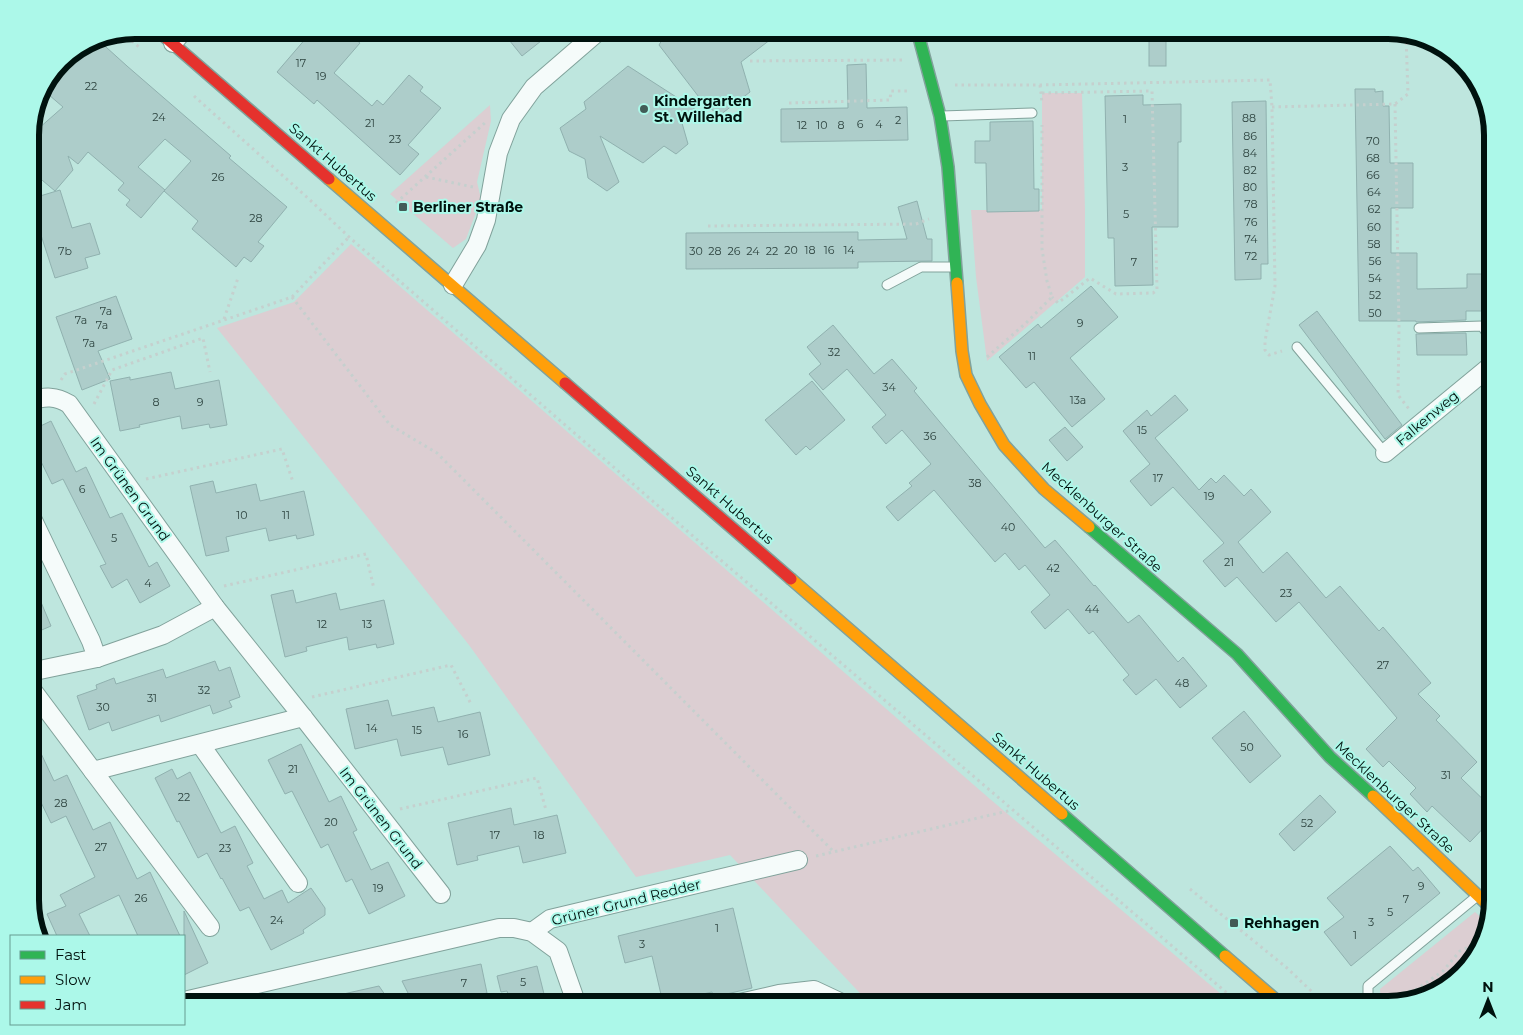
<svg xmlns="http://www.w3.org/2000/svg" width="1523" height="1035" viewBox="0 0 1523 1035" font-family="Montserrat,sans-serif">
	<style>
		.green { fill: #dcced2 }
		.building { fill: #adcdca; stroke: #90b1af; fill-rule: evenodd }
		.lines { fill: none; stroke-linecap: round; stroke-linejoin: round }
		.lane-casing { stroke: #81a29b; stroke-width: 11 }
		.street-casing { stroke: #81a29b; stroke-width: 20 }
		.fast-casing { stroke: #81a29b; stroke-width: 14 }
		.slow-casing { stroke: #81a29b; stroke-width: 14 }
		.jam-casing { stroke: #81a29b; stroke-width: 14 }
		.path { stroke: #c5d0ce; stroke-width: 3; stroke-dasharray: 2.5 4; stroke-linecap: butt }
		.lane { stroke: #f5fbfa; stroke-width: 9 }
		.street { stroke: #f5fbfa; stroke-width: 18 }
		.fast { stroke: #30b455; stroke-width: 11 }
		.slow { stroke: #ff9f0a; stroke-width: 11 }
		.jam { stroke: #e5322d; stroke-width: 11 }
		.poi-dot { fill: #425c57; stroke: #acf8e9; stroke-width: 2 }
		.labels { text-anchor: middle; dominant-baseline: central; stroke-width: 4; stroke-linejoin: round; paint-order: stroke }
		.number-label { font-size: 11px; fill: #2d433f }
		.poi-label { font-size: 14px; font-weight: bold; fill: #00120e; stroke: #acf8e9; text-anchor: start }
		.street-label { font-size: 14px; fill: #00120e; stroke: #acf8e9 }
		.rim { fill: none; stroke: #00120e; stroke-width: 6 }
	</style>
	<rect width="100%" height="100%" fill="#bee6de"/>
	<g class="green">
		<polygon points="1042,93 1082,93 1085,210 1085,277 987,361 976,277 971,210 1042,210"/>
		<polygon points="490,105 491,121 477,182 481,199 466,239 453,248 390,194"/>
		<polygon points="351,244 990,799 1234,1005 871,1005 730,855 636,877 469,645 217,328 294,302"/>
		<polygon points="1475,912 1486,922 1475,959 1441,991 1389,1005 1381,1005 1380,989"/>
	</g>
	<g class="building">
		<polygon points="313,30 344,30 360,43 334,73 372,106 377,100 383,105 409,75 423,87 420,91 441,108 408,145 419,154 400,175 317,100 314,104 277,72"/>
		<polygon points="501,30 555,30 522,56"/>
		<polygon points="668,30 783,30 741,62 750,92 720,115 705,105 659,45"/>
		<rect x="1149" y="30" width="17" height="36"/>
		<path d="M96 38 127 66 231 156 229 158 287 207 258 242 264 246 251 262 244 257 236 267 192 229 198 221 164 191 141 218 126 205 130 200 118 190 124 183 88 152 78 164 68 156 73 170 55 191 30 170V136L63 107 42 89 72 57 69 55ZM165 139 191 161 164 191 165 190 138 167Z"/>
		<polygon points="866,64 867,108 907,107 908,140 781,142 781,109 848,108 847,65"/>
		<polygon points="628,66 698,111 682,123 688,144 676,154 664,146 643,163 600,136 619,182 607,191 588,178 585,159 569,151 560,128 586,109 584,102"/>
		<polygon points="1355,89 1375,89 1375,92 1383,91 1383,106 1389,106 1390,163 1413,163 1413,208 1391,208 1391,253 1417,253 1417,289 1467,288 1467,274 1493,274 1493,311 1466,311 1466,320 1416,322 1416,321 1359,321"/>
		<polygon points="1143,95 1143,105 1181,104 1181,142 1178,142 1178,227 1152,227 1153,285 1115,286 1114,238 1108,238 1105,96"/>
		<polygon points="1266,101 1268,264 1261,264 1261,279 1235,280 1232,102"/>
		<polygon points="1033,121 1034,189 1039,189 1039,211 987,212 986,163 975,163 975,141 990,141 990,122"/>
		<polygon points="60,190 72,228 90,223 100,254 85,258 88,268 55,278 39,229 30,232 30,199"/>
		<polygon points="917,201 927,239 932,239 932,261 858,262 858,268 686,269 686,233 858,232 858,240 907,239 898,207"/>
		<polygon points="1091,286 1118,317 1070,358 1105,399 1072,427 1034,382 1026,388 999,357 1038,324 1041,328"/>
		<polygon points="116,296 132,339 98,351 110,379 82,390 56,317"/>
		<polygon points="1317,311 1402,425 1385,439 1299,325"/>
		<polygon points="833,325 874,374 892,359 917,388 914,391 1045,548 1055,540 1094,586 1095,585 1128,623 1139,615 1178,662 1183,657 1207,686 1180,708 1156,679 1136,695 1123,680 1129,675 1093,631 1089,634 1068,609 1045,629 1031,612 1050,595 1025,565 1019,570 1005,553 995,562 934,490 898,521 886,507 912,486 909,483 931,464 902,430 886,444 872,427 886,415 847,369 823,390 809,374 821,364 807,347"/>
		<polygon points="1466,333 1467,355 1417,355 1416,334"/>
		<polygon points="171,372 175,389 219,380 227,425 210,428 209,424 182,429 180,416 139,425 140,427 120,431 110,381 130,377 130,380"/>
		<polygon points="812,381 845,420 810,450 806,446 796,455 765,420"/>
		<polygon points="1175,395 1188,410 1155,438 1199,490 1211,478 1216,483 1224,475 1244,496 1251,489 1271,512 1238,542 1263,573 1287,552 1326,598 1340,586 1379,631 1383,627 1431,683 1418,694 1440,716 1436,720 1477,762 1461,778 1493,809 1493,818 1470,842 1432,806 1427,812 1410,794 1416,788 1389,761 1383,767 1366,749 1397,718 1299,602 1276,622 1237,577 1225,587 1203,561 1224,543 1173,487 1151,506 1130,481 1150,464 1123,431 1147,410 1151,416"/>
		<polygon points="51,421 76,472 86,467 110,518 122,513 149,567 157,562 170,586 140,603 127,579 112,588 100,566 106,564 63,479 52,484 30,439 30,431"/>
		<polygon points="1065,427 1083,447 1067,461 1049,440"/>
		<polygon points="213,481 216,493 256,484 260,501 304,491 314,535 297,539 296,535 269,541 266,528 226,537 229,551 206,556 190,486"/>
		<polygon points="30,576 51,626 30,635"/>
		<polygon points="293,590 296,603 336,593 340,610 384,600 394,644 377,648 376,644 349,650 347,637 306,647 307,651 285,657 271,595"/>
		<polygon points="215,661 219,671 230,667 240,697 229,701 232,707 213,714 210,705 161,722 159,715 112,731 109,722 89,730 77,696 97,689 96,685 114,678 116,684 163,669 166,678"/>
		<polygon points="388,700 392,716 434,707 438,722 480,712 490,755 448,765 443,747 401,756 397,739 355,749 346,709"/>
		<polygon points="1244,711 1281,756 1250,783 1212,738"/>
		<polygon points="30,730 54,781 67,775 93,830 110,822 137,879 150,872 180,936 138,936 119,895 79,914 90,936 57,936 47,914 66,906 60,895 95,877 66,816 51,823 35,790 30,792"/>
		<polygon points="301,744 329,802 341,796 357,830 353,832 371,870 388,862 405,896 369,914 352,879 346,882 328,844 321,848 292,791 285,794 268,760"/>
		<polygon points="172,769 177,779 190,772 221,833 235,826 253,863 247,866 264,899 282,890 288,903 311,888 325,908 325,915 303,930 304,933 271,950 249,907 240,911 222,878 221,879 207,853 198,858 179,821 177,822 155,778"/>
		<polygon points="1320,795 1336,812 1294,851 1279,834"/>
		<polygon points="511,808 514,825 557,815 566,853 523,863 519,846 477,856 478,860 457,865 448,823"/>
		<polygon points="1390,846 1413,871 1418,867 1440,893 1351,966 1324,932 1344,917 1327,898"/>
		<polygon points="733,908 752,988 714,997 712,992 663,1003 652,956 625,963 618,936"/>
		<polygon points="184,911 208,963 184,975"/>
		<polygon points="481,964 487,993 433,1005 414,1005 402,981"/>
		<polygon points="537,966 546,1002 535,1005 511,1005 507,991 501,992 497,976"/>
		<polygon points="379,986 392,1005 331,1005 330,997"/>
	</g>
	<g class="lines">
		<defs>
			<g id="lane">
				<polyline points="942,116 1032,113"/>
				<polyline points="887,285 921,267 954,267"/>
				<polyline points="1419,328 1482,326 1493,342"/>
				<polyline points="1297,347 1385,453"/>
				<polyline points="227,991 231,1005"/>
				<polyline points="1368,1005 1368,986 1476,897"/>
			</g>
			<g id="street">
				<polyline points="173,43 184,30"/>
				<polyline points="453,285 477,245 486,220 498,153 511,119 534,87 600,30"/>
				<path d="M30 401C45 396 56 396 69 404L215 607 303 717 441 894"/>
				<polyline points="1385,453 1493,364"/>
				<polyline points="30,514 91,641 97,658"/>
				<polyline points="30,672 97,658 163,635 215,607"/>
				<polyline points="30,687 93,771 303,717"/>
				<polyline points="200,744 298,883"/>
				<polyline points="93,771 210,927"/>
				<polyline points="532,932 550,919 798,860"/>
				<polyline points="184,1001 499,928 514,928 532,932 558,951 577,1005"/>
				<polyline points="731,1005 779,994 814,990 846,1005"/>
			</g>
			<g id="fast">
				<polyline points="917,30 940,116 948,167 957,283"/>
				<polyline points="1089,527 1237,654 1330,757 1373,796"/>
				<polyline points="1062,814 1225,956"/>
			</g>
			<g id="slow">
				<polyline points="329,179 565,383"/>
				<polyline points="957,283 962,351 966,375 980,404 1004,445 1044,489 1089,527"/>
				<polyline points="791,579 1062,814"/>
				<polyline points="1373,796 1491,908"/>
				<polyline points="1225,956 1282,1005"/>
			</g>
			<g id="jam">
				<polyline points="157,30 329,179"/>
				<polyline points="565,383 791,579"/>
			</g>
		</defs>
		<use href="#lane" class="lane-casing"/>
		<use href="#street" class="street-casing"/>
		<use href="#fast" class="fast-casing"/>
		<use href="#slow" class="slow-casing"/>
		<use href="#jam" class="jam-casing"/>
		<g class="path">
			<polyline points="122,32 139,47"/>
			<polyline points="750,61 902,60"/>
			<polyline points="955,85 1040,85 1270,80 1272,107 1275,286 1265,341 1265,350 1269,355 1282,351"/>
			<polyline points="1040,85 1042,102"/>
			<polyline points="1042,93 1152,91 1157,290 1153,293 1116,294 1090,278 1058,303 1052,297"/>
			<polyline points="194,96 310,200 349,237 709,550 1241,1005"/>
			<polyline points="789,103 890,100 891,91 910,91"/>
			<polyline points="1395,104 1399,327 1398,395 1409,409"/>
			<polyline points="1272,107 1395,104 1408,94 1406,35"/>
			<polyline points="426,177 473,187"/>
			<polyline points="396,203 487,121"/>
			<polyline points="708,226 916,224 929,219"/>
			<polyline points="292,297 390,425 437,453 834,852"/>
			<polyline points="224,319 238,278"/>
			<polyline points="987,357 1026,323 1052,297 1047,281 1042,249 1042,125"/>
			<polyline points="61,380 65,374 292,297 349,237"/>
			<polyline points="94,404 112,370 203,338 210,372"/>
			<polyline points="146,479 282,449 293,482"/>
			<polyline points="224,586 366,554 374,589"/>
			<polyline points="312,697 451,665 471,704"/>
			<polyline points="400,809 537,778 546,810"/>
			<polyline points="816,856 1012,810"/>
			<polyline points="1190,889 1287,968 1326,1005"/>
			<polyline points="1384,999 1417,989 1443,971 1460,951 1476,944 1480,944"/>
			<polyline points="1337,1005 1352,998"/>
		</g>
		<use href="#lane" class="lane"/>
		<use href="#street" class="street"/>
		<use href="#fast" class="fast"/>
		<use href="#slow" class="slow"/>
		<use href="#jam" class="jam"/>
	</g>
	<g class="poi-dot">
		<circle cx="644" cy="109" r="5"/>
		<rect x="398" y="202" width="10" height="10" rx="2.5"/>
		<rect x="1229" y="918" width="10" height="10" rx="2.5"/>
	</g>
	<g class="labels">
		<g class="number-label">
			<text x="301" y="63">17</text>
			<text x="321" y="76">19</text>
			<text x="91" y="86">22</text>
			<text x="159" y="117">24</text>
			<text x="1249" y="118">88</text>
			<text x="1125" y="119">1</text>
			<text x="898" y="120">2</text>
			<text x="370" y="123">21</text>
			<text x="860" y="124">6</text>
			<text x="879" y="124">4</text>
			<text x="802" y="125">12</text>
			<text x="822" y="125">10</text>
			<text x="841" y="125">8</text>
			<text x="1250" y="136">86</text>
			<text x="395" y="139">23</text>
			<text x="1373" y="141">70</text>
			<text x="1250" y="153">84</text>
			<text x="1373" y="158">68</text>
			<text x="1125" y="167">3</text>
			<text x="1250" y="170">82</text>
			<text x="1373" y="175">66</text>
			<text x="218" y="177">26</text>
			<text x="1250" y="187">80</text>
			<text x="1374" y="192">64</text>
			<text x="1251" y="204">78</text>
			<text x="1374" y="209">62</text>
			<text x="1126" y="214">5</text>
			<text x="256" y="218">28</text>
			<text x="1251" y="222">76</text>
			<text x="1374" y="227">60</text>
			<text x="1251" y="239">74</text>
			<text x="1374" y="244">58</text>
			<text x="791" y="250">20</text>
			<text x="810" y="250">18</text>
			<text x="829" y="250">16</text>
			<text x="849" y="250">14</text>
			<text x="65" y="251">7b</text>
			<text x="696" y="251">30</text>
			<text x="715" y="251">28</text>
			<text x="734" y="251">26</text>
			<text x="753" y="251">24</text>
			<text x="772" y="251">22</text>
			<text x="1251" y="256">72</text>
			<text x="1375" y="261">56</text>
			<text x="1134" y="262">7</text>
			<text x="1375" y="278">54</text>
			<text x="1375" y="295">52</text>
			<text x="106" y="311">7a</text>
			<text x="1375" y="313">50</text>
			<text x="81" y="320">7a</text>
			<text x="1080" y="323">9</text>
			<text x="102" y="325">7a</text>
			<text x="89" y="343">7a</text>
			<text x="834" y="352">32</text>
			<text x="1032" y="356">11</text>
			<text x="889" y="387">34</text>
			<text x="1078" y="400">13a</text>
			<text x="156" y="402">8</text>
			<text x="200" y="402">9</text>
			<text x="1142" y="430">15</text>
			<text x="930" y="436">36</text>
			<text x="1158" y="478">17</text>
			<text x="975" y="483">38</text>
			<text x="82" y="489">6</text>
			<text x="1209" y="496">19</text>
			<text x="242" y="515">10</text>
			<text x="286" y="515">11</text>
			<text x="1008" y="527">40</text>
			<text x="114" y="538">5</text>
			<text x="1229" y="562">21</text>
			<text x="1053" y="568">42</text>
			<text x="148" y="583">4</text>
			<text x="1286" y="593">23</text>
			<text x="1092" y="609">44</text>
			<text x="322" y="624">12</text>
			<text x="367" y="624">13</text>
			<text x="1383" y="665">27</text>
			<text x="1182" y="683">48</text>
			<text x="204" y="690">32</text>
			<text x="152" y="698">31</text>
			<text x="103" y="707">30</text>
			<text x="372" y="728">14</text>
			<text x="417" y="730">15</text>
			<text x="463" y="734">16</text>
			<text x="1247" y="747">50</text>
			<text x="293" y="769">21</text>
			<text x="1446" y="775">31</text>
			<text x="184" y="797">22</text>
			<text x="61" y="803">28</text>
			<text x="331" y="822">20</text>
			<text x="1307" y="823">52</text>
			<text x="495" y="835">17</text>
			<text x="539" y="835">18</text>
			<text x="101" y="847">27</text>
			<text x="225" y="848">23</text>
			<text x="1421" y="886">9</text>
			<text x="378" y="888">19</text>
			<text x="141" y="898">26</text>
			<text x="1406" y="899">7</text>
			<text x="1390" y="912">5</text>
			<text x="277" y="920">24</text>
			<text x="1371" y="922">3</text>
			<text x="717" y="928">1</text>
			<text x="1355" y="935">1</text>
			<text x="642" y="944">3</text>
			<text x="523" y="982">5</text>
			<text x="464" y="983">7</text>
		</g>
		<g class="poi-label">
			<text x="654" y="101">Kindergarten<tspan x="654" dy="16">St. Willehad</tspan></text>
			<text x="413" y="207">Berliner Straße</text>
			<text x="1244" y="923">Rehhagen</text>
		</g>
		<g class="street-label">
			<text transform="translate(333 162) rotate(41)">Sankt Hubertus</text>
			<text transform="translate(1427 418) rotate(-40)">Falkenweg</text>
			<text transform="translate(130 489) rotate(54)">Im Grünen Grund</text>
			<text transform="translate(730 505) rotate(41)">Sankt Hubertus</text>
			<text transform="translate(1102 517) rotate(42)">Mecklenburger Straße</text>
			<text transform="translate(1036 771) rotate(41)">Sankt Hubertus</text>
			<text transform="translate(1395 797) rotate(43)">Mecklenburger Straße</text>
			<text transform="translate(381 818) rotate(52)">Im Grünen Grund</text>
			<text transform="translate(626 902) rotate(-14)">Grüner Grund Redder</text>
		</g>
	</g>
	<path d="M0 0H1523V1035H0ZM135 39H1388A96 96 0 0 1 1484 135V900A96 96 0 0 1 1388 996H135A96 96 0 0 1 39 900V135A96 96 0 0 1 135 39Z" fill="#acf8e9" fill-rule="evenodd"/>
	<path class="rim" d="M135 39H1388A96 96 0 0 1 1484 135V900A96 96 0 0 1 1388 996H135A96 96 0 0 1 39 900V135A96 96 0 0 1 135 39Z"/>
	<rect x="10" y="935" width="175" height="90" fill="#acf8e9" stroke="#679c91"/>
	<rect x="20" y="951" width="25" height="8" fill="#30b455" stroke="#679c91"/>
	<text x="55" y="960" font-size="15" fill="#00120e">Fast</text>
	<rect x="20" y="976" width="25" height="8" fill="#ff9f0a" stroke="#679c91"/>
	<text x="55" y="985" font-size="15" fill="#00120e">Slow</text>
	<rect x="20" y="1001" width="25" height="8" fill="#e5322d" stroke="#679c91"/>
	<text x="55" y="1010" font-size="15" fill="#00120e">Jam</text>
	<g transform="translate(1488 1000)" stroke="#acf8e9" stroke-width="4" paint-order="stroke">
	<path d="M0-4L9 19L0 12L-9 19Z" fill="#00120e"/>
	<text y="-8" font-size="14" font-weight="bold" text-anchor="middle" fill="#00120e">N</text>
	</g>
</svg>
